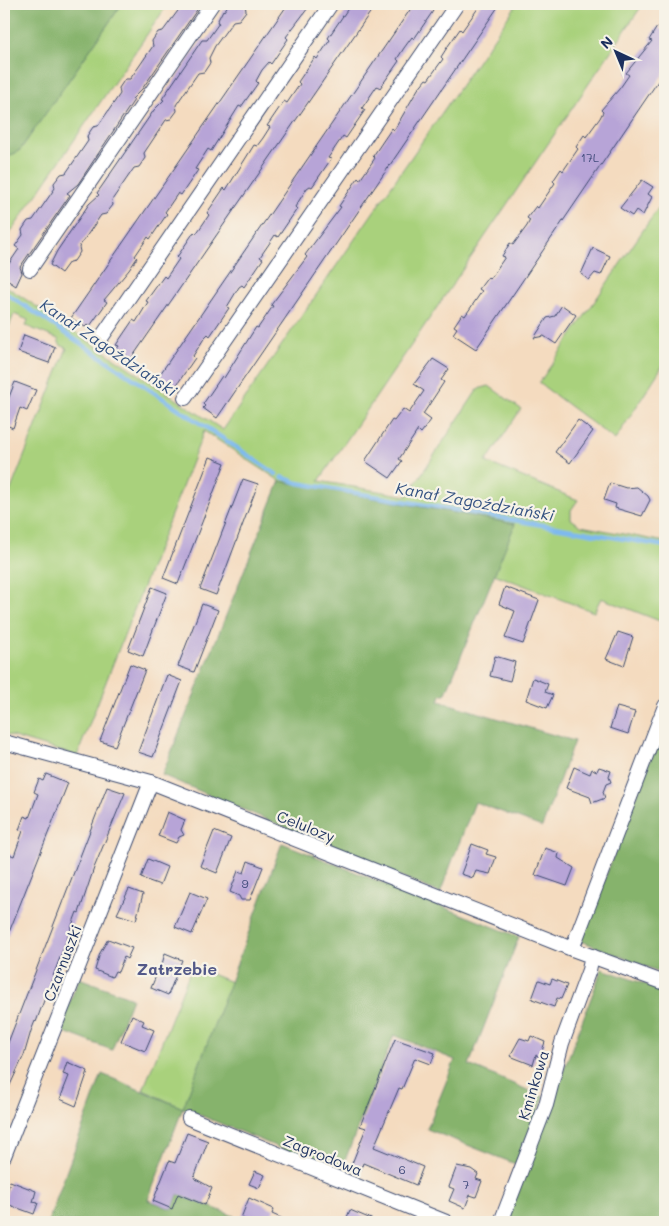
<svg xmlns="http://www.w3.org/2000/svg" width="669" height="1226" viewBox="0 0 669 1226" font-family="Mali,sans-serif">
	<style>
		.green { fill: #a9d17c; stroke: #62806d }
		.forest { fill: #86b36c; stroke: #507165 }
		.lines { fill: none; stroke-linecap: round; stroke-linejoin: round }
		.stream { stroke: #7eb9ef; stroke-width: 4.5 }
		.building { fill: #b7a4d7 }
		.minor-casing { stroke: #3c496d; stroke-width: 16 }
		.minor { stroke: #fff; stroke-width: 14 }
		.labels { text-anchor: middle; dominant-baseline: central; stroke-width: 4.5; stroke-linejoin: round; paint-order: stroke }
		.number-label { font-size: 12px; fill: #424c7c }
		.street-label { font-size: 15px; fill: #1b2f5e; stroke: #f7f3e8 }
		.water-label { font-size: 16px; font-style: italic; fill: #345282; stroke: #f7f3e8 }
		.neighbourhood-label { font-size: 16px; font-weight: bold; fill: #525888; stroke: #f7f3e8 }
	</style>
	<rect width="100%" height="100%" fill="#f7f3e8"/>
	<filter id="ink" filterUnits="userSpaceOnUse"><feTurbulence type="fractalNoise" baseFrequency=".02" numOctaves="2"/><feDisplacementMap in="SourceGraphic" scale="10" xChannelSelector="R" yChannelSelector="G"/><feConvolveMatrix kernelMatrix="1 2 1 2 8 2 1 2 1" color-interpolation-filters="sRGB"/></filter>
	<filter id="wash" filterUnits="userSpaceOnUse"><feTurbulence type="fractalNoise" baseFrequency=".0096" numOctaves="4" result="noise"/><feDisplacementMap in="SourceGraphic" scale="20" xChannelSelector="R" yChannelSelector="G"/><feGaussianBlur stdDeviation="1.12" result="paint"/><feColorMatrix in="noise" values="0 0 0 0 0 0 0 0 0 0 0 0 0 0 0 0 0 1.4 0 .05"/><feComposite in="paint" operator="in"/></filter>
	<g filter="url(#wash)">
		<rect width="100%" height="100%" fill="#f4dbbf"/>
		<g class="green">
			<polygon points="122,4 168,4 4,242 4,160 20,150"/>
			<polygon points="517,4 643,4 319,481 407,496 478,389 489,386 521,409 486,462 578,500 571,510 571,519 581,526 665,542 665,623 601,598 594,612 494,574 515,524 280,481 204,431 77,756 4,734 4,507 67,348 60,345 58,339 26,326 28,320 14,314 4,339 4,285 223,430"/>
			<polygon points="663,201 665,202 665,362 615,440 539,383"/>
			<polygon points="192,966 231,982 183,1108 143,1090"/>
		</g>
		<g class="forest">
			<polygon points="4,4 122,4 20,150 4,160"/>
			<polygon points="280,481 515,524 446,693 441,695 439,701 574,741 542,827 475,802 440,893 162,775"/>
			<polygon points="665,720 665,974 581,941"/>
			<polygon points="282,843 519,937 469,1065 544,1097 518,1165 427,1129 455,1060 394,1035 340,1173 183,1108 148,1200 172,1209 178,1194 234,1216 232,1222 48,1222 102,1074 183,1108"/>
			<polygon points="602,969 665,991 665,1222 506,1222"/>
			<polygon points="79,978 132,998 112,1050 59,1030"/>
		</g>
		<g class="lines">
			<g class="stream">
				<polyline points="4,292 276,474"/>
				<polyline points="282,477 298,483 665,546"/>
			</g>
		</g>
		<g id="blocks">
			<g class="building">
				<polygon points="183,4 201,4 142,89 132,99 134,100 78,184 67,193 70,195 20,267 22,273 16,286 4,278 4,271 19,249 15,246 23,235 22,230 28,221 33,220 55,188 54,183 61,174 66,173 88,141 87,136 93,127 98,126 120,94 119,88 125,79 130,79 138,68 153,46 152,41 158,32 163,31"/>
				<polygon points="229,4 245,4 246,11 239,20 233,21 215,46 209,58 210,63 204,72 198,73 176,105 177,111 171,119 166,120 144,153 145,158 139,167 134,168 112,200 113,205 106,214 101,215 79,247 80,252 74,261 69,262 61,273 50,265 57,251 89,204 99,195 97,193 102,186 154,110 164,100 162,99 202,40 207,40 219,23 217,22 223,10 224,11"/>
				<polygon points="288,4 311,4 286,37 288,39 271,64 269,62 262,70 256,81 258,83 241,107 239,106 211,151 208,149 195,169 198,170 181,195 178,193 165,212 167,214 150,239 148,237 135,256 137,258 129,270 104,300 107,302 90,326 87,325 85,327 71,318"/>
				<polygon points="351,4 376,4 131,359 117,349 119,346 116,345 133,320 136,322 148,302 146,301 164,276 166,278 179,259 177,257 194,232 196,234 203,224 209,215 207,213 224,188 226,190 254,145 257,146 263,138 270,127 267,126 284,101 287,103 300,84 298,82 315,57 317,59 330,40 328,38"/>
				<polygon points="414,4 434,4 431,9 433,11 414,39 412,37 404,48 397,59 399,61 380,88 377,86 362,108 365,110 346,138 343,136 341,139 328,158 331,159 312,187 310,186 307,188 295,207 297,209 278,237 275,235 273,238 260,257 263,259 244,287 242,285 239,287 227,307 229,308 210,336 208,334 205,337 193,356 195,358 186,371 176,386 174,384 172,387 158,377"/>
				<polygon points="481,4 500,4 217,418 203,408 205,406 203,404 222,376 224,378 256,327 258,328 273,306 271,305 307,257 305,255 341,207 339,206 358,178 360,180 375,158 373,156 392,128 394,130 396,127 418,89 426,79 428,80 443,59 441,57 448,46 460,29 462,31 464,28"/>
				<polygon points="657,27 665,32 665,71 476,349 453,334 457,328 454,326 462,314 465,316 478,297 482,291 479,289 488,277 490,279 505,257 502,256 510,243 513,245 527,226 530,220 527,218 536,206 538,208 555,183 553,181 561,169 563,171 578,149 576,147 584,135 586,137 600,118 603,112 601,110 620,88 629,75 626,73 652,41 649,40"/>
				<polygon points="642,180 653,187 648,194 652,197 643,215 636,210 632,216 620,208"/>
				<polygon points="593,248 610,256 601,275 595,273 589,280 581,274"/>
				<polygon points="562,305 576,315 556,344 544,336 534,338 547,318 555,316"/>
				<polygon points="24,335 55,347 49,363 18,352"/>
				<polygon points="433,359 449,369 441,380 444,382 423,414 431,420 421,433 418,430 399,459 402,461 390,478 365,461 392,420 394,421 403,409 409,413 424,391 414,384"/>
				<polygon points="15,382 36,390 27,411 20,408 13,428 4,424 4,401 7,402"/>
				<polygon points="578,420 593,431 570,463 555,452"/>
				<polygon points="210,457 225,463 178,584 163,578"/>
				<polygon points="243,479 258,484 216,595 200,589"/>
				<polygon points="610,483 626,488 637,487 648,496 650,500 642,516 615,508 616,504 604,500"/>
				<polygon points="152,587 167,593 143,656 128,650"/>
				<polygon points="505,587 539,600 523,644 505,638 515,611 499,604"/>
				<polygon points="202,604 218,610 194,672 178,666"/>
				<polygon points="618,632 633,637 624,666 606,659"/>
				<polygon points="495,656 515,662 510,681 490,676"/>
				<polygon points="130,664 145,670 115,746 100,741"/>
				<polygon points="167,675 182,681 153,757 138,752"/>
				<polygon points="533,678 548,684 545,692 553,695 547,708 526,700"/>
				<polygon points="617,707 635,712 628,734 610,728"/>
				<polygon points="574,767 590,774 592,769 597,771 599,767 611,771 609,777 611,782 606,784 603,792 605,798 592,803 590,797 566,788"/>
				<polygon points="46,774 68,783 4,945 4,869 9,854 14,856 23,831 19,830 24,816 29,818 38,794 34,792 39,779 43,781"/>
				<polygon points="107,787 125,793 94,868 79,913 77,912 36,1022 35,1021 31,1031 24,1055 4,1098 4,1053"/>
				<polygon points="167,812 185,820 181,830 184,835 179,837 176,843 158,836"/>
				<polygon points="214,831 231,838 217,873 200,866"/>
				<polygon points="472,844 488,850 486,854 496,857 490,874 476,871 473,878 461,874"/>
				<polygon points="545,848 559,853 558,858 574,868 567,886 535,875"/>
				<polygon points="148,859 167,867 160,885 141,878"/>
				<polygon points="248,861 263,867 250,900 241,900 239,896 230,892 238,871 244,873"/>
				<polygon points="129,889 143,894 136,920 117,914"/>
				<polygon points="190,892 207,899 192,934 175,927"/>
				<polygon points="108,939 132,948 127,959 124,957 118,972 115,971 112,977 95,970 100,953"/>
				<polygon points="165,953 182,960 168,995 151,988 158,971 160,972"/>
				<polygon points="552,979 567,985 561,999 557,998 554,1007 532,999 539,980 550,984"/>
				<polygon points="132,1015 144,1021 142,1025 154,1030 145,1051 121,1041"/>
				<polygon points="531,1036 545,1042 540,1057 536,1055 533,1065 510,1056 520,1038 529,1041"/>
				<polygon points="395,1039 435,1053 431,1064 415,1058 402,1089 399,1088 374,1147 423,1167 416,1185 363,1163 361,1170 351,1166 366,1128 360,1126"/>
				<polygon points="67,1062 88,1071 76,1106 60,1099 69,1076 63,1074"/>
				<polygon points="187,1133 208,1141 194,1178 212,1188 205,1205 178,1194 172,1209 153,1201 169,1161 175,1163"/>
				<polygon points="457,1166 471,1169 478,1174 476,1179 482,1181 476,1197 470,1195 465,1208 449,1201 454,1189 449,1187"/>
				<polygon points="255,1171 265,1175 259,1188 249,1184"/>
				<polygon points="10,1181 36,1191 33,1202 38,1203 34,1214 4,1203"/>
				<polygon points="249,1198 274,1209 272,1214 290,1222 252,1222 241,1218"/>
				<polygon points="350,1210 378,1222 345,1222"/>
			</g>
		</g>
	</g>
	<g filter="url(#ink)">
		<use href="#blocks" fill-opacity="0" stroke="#3c496d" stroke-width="1"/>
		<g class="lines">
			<defs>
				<g id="minor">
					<polyline points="30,269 212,4"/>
					<polyline points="101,338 331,4"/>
					<polyline points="185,398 457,4"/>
					<polyline points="4,742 151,782 572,949 665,983"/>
					<polyline points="572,949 665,706"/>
					<polyline points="189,1118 446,1222"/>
					<polyline points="4,1156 151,782"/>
					<polyline points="501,1222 546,1105 562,1043 589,970 592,956"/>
				</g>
			</defs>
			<use href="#minor" class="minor-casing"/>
			<use href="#minor" class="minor"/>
		</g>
	</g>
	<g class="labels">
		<g class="number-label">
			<text x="590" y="157">17L</text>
			<text x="245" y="883">9</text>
			<text x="402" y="1169">6</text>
			<text x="466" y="1184">7</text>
		</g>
		<g class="street-label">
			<text transform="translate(306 826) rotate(22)">Celulozy</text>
			<text transform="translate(62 963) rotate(-69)">Czarnuszki</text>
			<text transform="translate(533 1085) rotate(-73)">Kminkowa</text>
			<text transform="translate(323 1155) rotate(22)">Zagrodowa</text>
		</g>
		<g class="water-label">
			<text transform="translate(109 347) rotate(34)">Kanał Zagoździański</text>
			<text transform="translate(475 501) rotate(10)">Kanał Zagoździański</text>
		</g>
		<g class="neighbourhood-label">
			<text x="177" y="968">Zatrzebie</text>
		</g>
	</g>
	<rect width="669" height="1226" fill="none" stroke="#f7f3e8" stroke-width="20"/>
	<g transform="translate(616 52) rotate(316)" stroke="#f7f3e8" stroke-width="4" paint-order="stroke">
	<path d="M0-4L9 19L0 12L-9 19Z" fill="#1b2f5e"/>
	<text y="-8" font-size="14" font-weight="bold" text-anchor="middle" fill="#1b2f5e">N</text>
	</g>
</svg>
